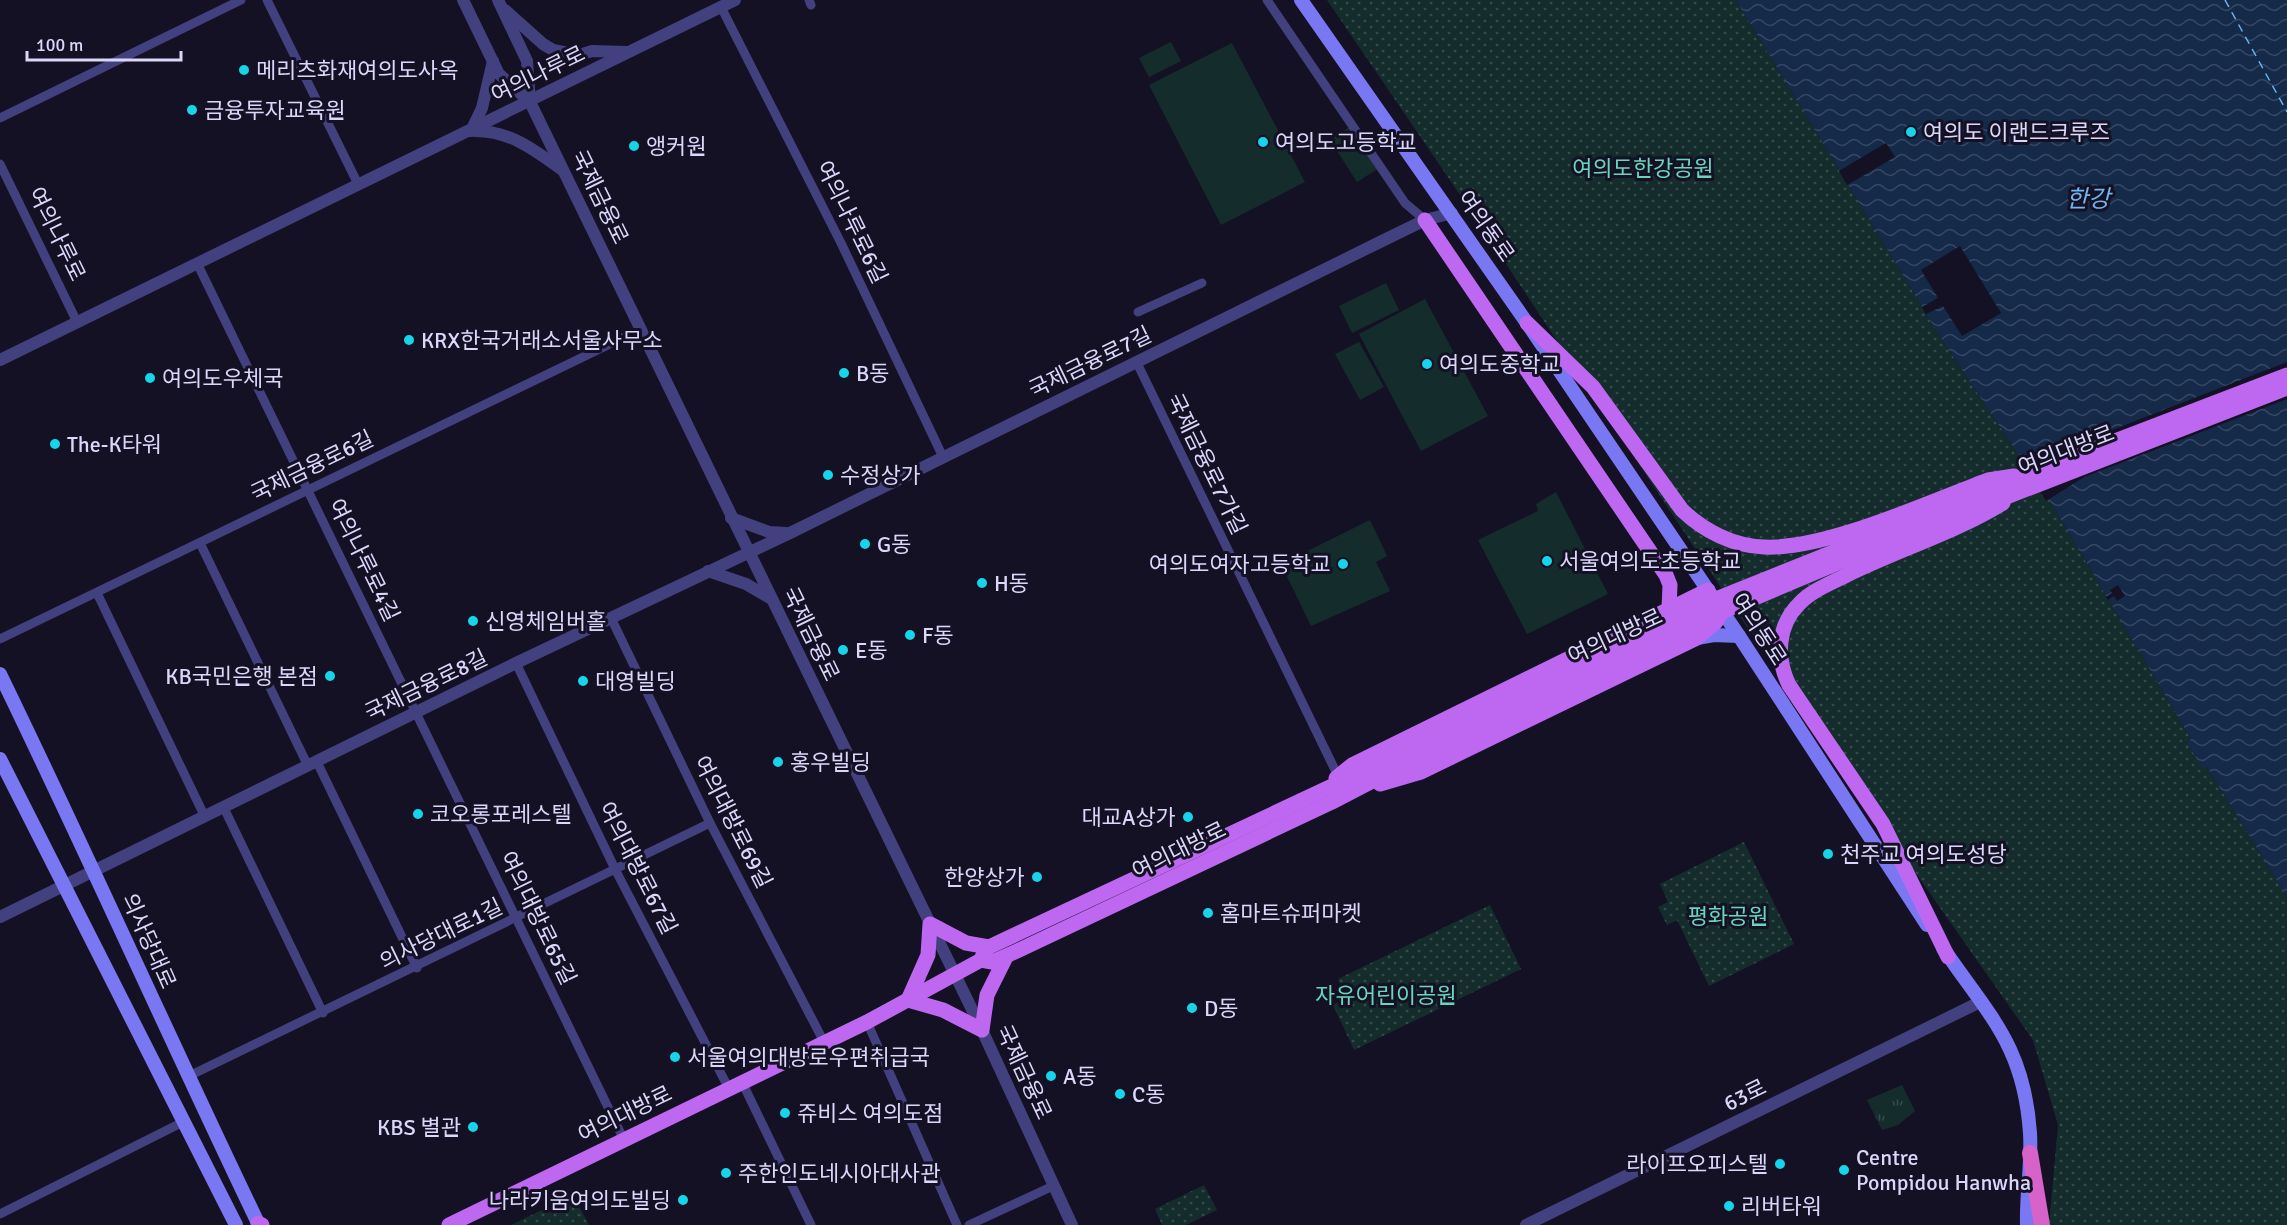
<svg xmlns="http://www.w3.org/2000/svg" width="2287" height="1225" viewBox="0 0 2287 1225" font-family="Signika,'Noto Sans KR',sans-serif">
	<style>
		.grass { fill: url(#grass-tufts) }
		.park { fill: url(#park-dots) }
		.pitch { fill: #142d2c }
		.water { fill: url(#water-waves) }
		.pier { fill: #141124 }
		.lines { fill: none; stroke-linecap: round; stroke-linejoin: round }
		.ferry { stroke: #6fb5f2; stroke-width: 1.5; stroke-dasharray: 8 6; stroke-linecap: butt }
		.minor { stroke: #42407e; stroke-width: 9 }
		.tertiary { stroke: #42407e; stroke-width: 12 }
		.secondary { stroke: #7a77f2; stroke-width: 14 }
		.primary { stroke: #be68f1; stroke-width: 15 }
		.trunk { stroke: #d762ca; stroke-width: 16 }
		.primary-bridge { stroke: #be68f1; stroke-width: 15 }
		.poi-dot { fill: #16d4e9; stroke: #141124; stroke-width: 2 }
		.labels { text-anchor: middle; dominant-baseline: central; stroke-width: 6; stroke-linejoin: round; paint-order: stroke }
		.poi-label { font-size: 22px; fill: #dbd7fb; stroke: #141124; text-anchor: start }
		.street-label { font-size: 22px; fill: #dbd7fb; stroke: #141124 }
		.park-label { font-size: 22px; fill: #69d5ba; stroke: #141124 }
		.water-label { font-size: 24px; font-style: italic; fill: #6fb5f2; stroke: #141124 }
	</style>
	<defs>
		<pattern id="grass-tufts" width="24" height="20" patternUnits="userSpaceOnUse" patternTransform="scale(1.5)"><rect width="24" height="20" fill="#142d2c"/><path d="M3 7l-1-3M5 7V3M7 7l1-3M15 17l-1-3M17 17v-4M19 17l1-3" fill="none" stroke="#364b4c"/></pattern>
		<pattern id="park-dots" width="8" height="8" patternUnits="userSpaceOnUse" patternTransform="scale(1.5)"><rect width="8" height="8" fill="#142d2c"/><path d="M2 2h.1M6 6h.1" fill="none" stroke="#364b4c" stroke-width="1.8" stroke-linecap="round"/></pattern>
		<pattern id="water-waves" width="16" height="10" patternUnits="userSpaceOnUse" patternTransform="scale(1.5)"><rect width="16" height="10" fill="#152949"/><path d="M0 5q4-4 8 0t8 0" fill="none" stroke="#364764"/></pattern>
	</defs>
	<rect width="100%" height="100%" fill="#141124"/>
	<polygon class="grass" points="1902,1085 1915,1111 1898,1125 1882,1130 1867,1100"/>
	<g class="park">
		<polygon points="1327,0 1736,0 1944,343 2054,508 2191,739 2187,743 2207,767 2287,897 2287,1225 2049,1225 2058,1125 2033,1040 1818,734 1469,208"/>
		<polygon points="1744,842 1794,944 1709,986 1677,920 1667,925 1658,907 1668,902 1660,884"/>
		<polygon points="1490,905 1521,969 1354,1050 1333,1005 1347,998 1338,979"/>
		<polygon points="1204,1185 1217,1210 1186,1225 1162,1225 1155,1209"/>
		<polygon points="573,1195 589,1225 511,1225"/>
	</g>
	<g class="pitch">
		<polygon points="1171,42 1181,61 1149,77 1139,58"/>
		<polygon points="1232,43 1305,182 1221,225 1149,85"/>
		<polygon points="1351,126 1379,168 1357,182 1330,140"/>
		<polygon points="1386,283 1399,310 1352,333 1339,306"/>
		<polygon points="1425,299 1488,416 1421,451 1359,334"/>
		<polygon points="1359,342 1384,387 1360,400 1335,354"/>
		<polygon points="1556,492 1608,594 1527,634 1478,540 1538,511 1536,504"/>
		<polygon points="1370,520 1387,556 1376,562 1390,591 1311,626 1281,564"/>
	</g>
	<polygon class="water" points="1736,0 2287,0 2287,897 2207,767 2203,769 2187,743 2191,739 2054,508 1944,343"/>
	<g class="pier">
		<polygon points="1886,143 1895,157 1847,185 1839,171"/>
		<polygon points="1960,246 2001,313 1962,336 1943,306 1926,314 1922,307 1938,298 1921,270"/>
		<polygon points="2287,362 2287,399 2084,477 2046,501 2017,457 2071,446"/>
		<polygon points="2118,585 2125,596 2117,601 2114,596 2108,600 2106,597 2112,593 2110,590"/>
	</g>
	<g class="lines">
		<polyline class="ferry" points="2225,0 2287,112"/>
		<g class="minor">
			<polyline points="267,0 358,184"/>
			<polyline points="809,0 811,5"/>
			<polyline points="1267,0 1405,203 1425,220"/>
			<polyline points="721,7 841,243 943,457"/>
			<polyline points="0,118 241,0"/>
			<polyline points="0,164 77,322"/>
			<polyline points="197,263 624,1140"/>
			<polyline points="1138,312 1202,283"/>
			<polyline points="1137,363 1338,776"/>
			<polyline points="200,543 308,766"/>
			<polyline points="97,593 204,815"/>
			<polyline points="611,618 710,823 824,1042"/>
			<polyline points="0,639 641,329"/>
			<polyline points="516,663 616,871 729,1089"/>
			<polyline points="317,762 417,968"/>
			<polyline points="223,806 323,1013"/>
			<polyline points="867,1022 957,1225"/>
			<polyline points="187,1077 710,823"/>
			<polyline points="742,1082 811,1225"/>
			<polyline points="0,1214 183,1122"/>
			<polyline points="969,1225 1053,1186"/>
		</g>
		<g class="tertiary">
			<polyline points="463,0 499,74 530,102"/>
			<polyline points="498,0 527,61 530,102 982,1030 1072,1225"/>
			<polyline points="505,10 543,44 553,50 579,55 592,51 627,52"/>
			<polyline points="471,131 482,108 493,61"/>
			<path d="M475 131C510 131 533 149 561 169"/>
			<polyline points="0,360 735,0"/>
			<polyline points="731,518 769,532 786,533"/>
			<polyline points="708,571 746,584 770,598"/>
			<polyline points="0,917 516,663 790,533 1380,242 1425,220 1452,213"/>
			<polyline points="1526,1225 1982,1001"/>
		</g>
		<g class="secondary">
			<polyline points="1301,0 1527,323 1739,636 1927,925"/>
			<polyline points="1697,638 1714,635 1739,636"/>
			<path d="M0 674C89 857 171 1042 259 1225"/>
			<polyline points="0,759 236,1225"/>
			<path d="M1943 948C1989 1016 2024 1045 2030 1133 2032 1164 2026 1194 2027 1225"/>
		</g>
		<g class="primary">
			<polyline points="1425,220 1666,575 1670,585 1669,609"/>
			<path d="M1527 323 1593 387 1682 510C1704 531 1733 546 1764 547 1825 550 1929 502 1988 480L2014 476"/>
			<polyline points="1336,778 1352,765 1708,590"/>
			<polyline points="1380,784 1421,772 1697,638 1716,622 1722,612"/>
			<polyline points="989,947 966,943 930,924 928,955 908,1000 943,1010 982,1030 987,995 1006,957"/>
			<path d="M1948 957 1883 824 1789 685C1776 658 1777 626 1799 604 1811 591 1829 584 1845 576 1897 550 1954 533 2003 503"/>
			<polyline points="981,960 992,962 1017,951 1332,802 1407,763"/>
			<polyline points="258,1223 262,1225"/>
			<polyline points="449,1225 867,1022 981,960 985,950 989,947 1396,756"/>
		</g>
		<polyline class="trunk" points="2030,1153 2042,1225"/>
		<g class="primary-bridge">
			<polyline points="1396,756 1696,607 2026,475 2287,375"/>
			<polyline points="1407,763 1691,625 1847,559 2287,388"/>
		</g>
	</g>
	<g class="poi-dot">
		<circle cx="244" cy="70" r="6"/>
		<circle cx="192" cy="110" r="6"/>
		<circle cx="1911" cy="132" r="6"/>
		<circle cx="1263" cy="142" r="6"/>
		<circle cx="634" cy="146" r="6"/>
		<circle cx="409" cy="340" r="6"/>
		<circle cx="1427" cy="364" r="6"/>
		<circle cx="844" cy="373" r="6"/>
		<circle cx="150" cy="378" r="6"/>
		<circle cx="55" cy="444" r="6"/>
		<circle cx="828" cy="475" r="6"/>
		<circle cx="865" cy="544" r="6"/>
		<circle cx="1547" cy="561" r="6"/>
		<circle cx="1343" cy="564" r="6"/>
		<circle cx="982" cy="583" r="6"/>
		<circle cx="473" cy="621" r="6"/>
		<circle cx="910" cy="635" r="6"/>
		<circle cx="843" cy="650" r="6"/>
		<circle cx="330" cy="676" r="6"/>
		<circle cx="583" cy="681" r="6"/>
		<circle cx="778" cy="762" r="6"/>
		<circle cx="418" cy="814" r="6"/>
		<circle cx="1188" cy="817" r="6"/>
		<circle cx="1828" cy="854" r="6"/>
		<circle cx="1037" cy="877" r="6"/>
		<circle cx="1208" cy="913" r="6"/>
		<circle cx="1192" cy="1008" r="6"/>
		<circle cx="675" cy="1057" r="6"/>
		<circle cx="1051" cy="1076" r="6"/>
		<circle cx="1120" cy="1094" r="6"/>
		<circle cx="785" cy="1113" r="6"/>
		<circle cx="473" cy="1127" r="6"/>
		<circle cx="1780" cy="1164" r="6"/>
		<circle cx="1844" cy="1170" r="6"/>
		<circle cx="726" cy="1173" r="6"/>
		<circle cx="683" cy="1200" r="6"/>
		<circle cx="1729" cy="1206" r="6"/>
	</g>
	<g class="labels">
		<g class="poi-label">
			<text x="256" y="70">메리츠화재여의도사옥</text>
			<text x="204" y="110">금융투자교육원</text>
			<text x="1923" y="132">여의도 이랜드크루즈</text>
			<text x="1275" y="142">여의도고등학교</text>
			<text x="646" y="146">앵커원</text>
			<text x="421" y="340">KRX한국거래소서울사무소</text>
			<text x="1439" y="364">여의도중학교</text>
			<text x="856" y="373">B동</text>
			<text x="162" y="378">여의도우체국</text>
			<text x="67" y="444">The-K타워</text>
			<text x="840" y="475">수정상가</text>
			<text x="877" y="544">G동</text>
			<text x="1559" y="561">서울여의도초등학교</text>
			<text x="1331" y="564" text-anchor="end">여의도여자고등학교</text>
			<text x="994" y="583">H동</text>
			<text x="485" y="621">신영체임버홀</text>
			<text x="922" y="635">F동</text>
			<text x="855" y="650">E동</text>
			<text x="318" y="676" text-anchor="end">KB국민은행 본점</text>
			<text x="595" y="681">대영빌딩</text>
			<text x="790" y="762">홍우빌딩</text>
			<text x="430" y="814">코오롱포레스텔</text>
			<text x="1176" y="817" text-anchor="end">대교A상가</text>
			<text x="1840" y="854">천주교 여의도성당</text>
			<text x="1025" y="877" text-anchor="end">한양상가</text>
			<text x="1220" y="913">홈마트슈퍼마켓</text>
			<text x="1204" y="1008">D동</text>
			<text x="687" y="1057">서울여의대방로우편취급국</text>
			<text x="1063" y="1076">A동</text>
			<text x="1132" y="1094">C동</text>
			<text x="797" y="1113">쥬비스 여의도점</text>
			<text x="461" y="1127" text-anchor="end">KBS 별관</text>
			<text x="1856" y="1157">Centre<tspan x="1856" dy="25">Pompidou Hanwha</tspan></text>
			<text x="1768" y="1164" text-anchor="end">라이프오피스텔</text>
			<text x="738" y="1173">주한인도네시아대사관</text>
			<text x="671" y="1200" text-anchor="end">나라키움여의도빌딩</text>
			<text x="1741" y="1206">리버타워</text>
		</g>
		<g class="street-label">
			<text transform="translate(538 74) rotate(-26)">여의나루로</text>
			<text transform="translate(600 197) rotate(64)">국제금융로</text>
			<text transform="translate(852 222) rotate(64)">여의나루로6길</text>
			<text transform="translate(1486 226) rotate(55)">여의동로</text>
			<text transform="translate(57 234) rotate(64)">여의나루로</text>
			<text transform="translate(1090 362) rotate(-26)">국제금융로7길</text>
			<text transform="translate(2066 450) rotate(-21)">여의대방로</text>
			<text transform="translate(1207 464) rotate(64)">국제금융로7가길</text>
			<text transform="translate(312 466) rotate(-26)">국제금융로6길</text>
			<text transform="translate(364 560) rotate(64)">여의나루로4길</text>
			<text transform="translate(1759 629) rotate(57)">여의동로</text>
			<text transform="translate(811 634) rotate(64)">국제금융로</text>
			<text transform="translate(1615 636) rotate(-25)">여의대방로</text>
			<text transform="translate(426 685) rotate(-26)">국제금융로8길</text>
			<text transform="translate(733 822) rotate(63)">여의대방로69길</text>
			<text transform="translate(1179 850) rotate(-26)">여의대방로</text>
			<text transform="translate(638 868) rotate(63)">여의대방로67길</text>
			<text transform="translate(538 918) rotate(64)">여의대방로65길</text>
			<text transform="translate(441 934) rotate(-26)">의사당대로1길</text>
			<text transform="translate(149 941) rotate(66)">의사당대로</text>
			<text transform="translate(1024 1072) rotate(65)">국제금융로</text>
			<text transform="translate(1745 1095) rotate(-26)">63로</text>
			<text transform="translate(625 1114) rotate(-26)">여의대방로</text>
		</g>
		<g class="park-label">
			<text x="1643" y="168">여의도한강공원</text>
			<text x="1728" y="916">평화공원</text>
			<text x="1386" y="995">자유어린이공원</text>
		</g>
		<g class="water-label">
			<text x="2088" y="199">한강</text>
		</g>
	</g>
	<path d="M27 51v9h154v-9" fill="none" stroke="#dbd7fb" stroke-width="3"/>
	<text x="36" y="51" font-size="18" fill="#dbd7fb" stroke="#141124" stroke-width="4.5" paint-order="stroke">100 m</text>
</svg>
